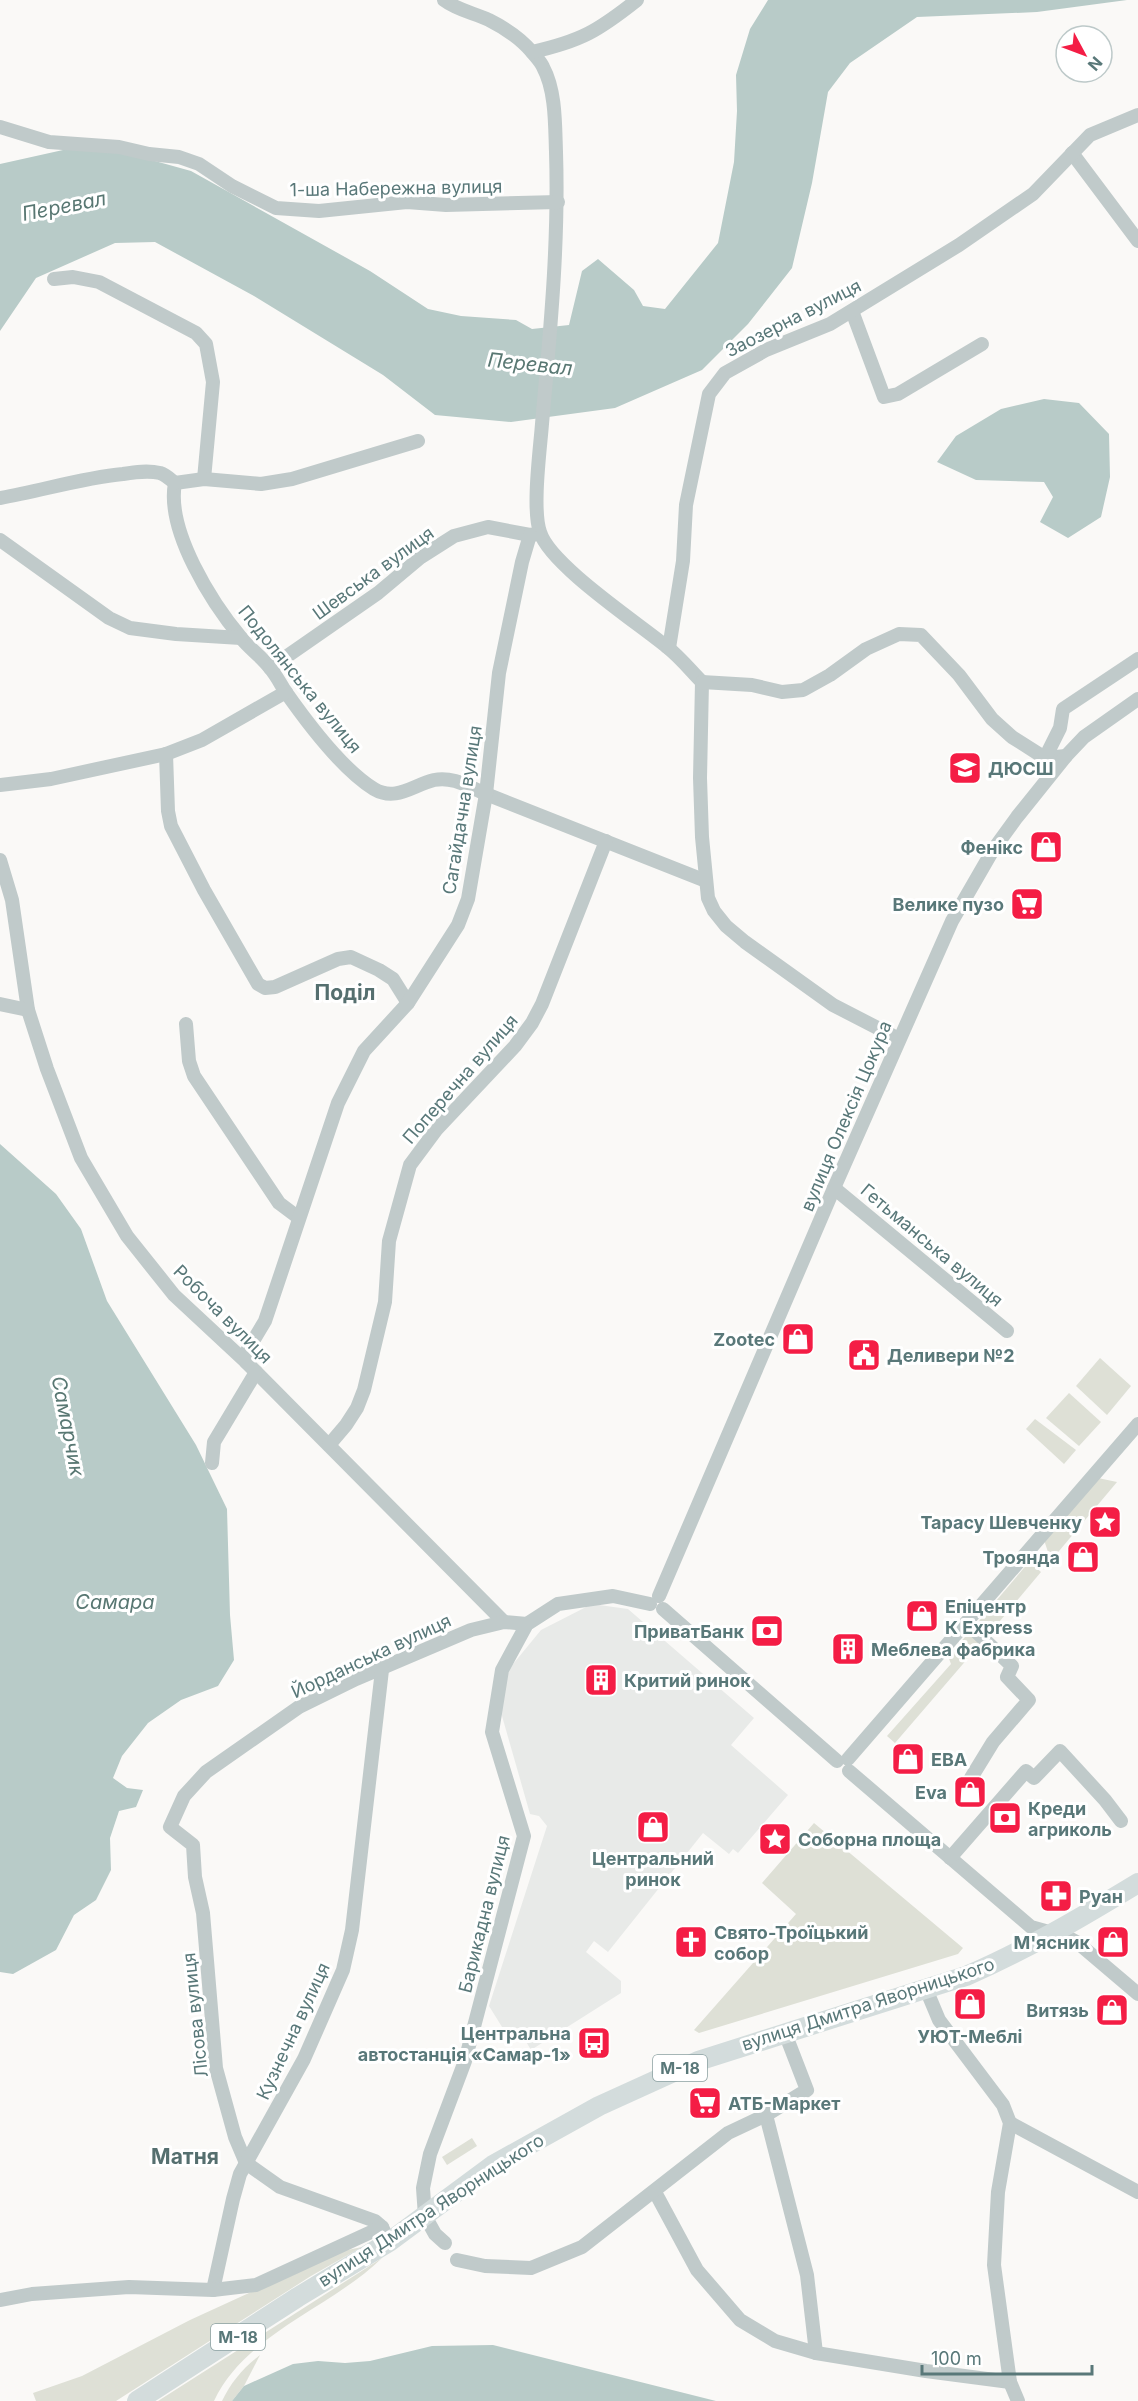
<svg xmlns="http://www.w3.org/2000/svg" width="1138" height="2401" viewBox="0 0 1138 2401" font-family="Inter,sans-serif">
	<style>
		.built { fill: #e8eae8 }
		.green { fill: #dee0d6 }
		.water { fill: #b8cbc8 }
		.lines { fill: none; stroke-linecap: round; stroke-linejoin: round }
		.minor { stroke: #c0caca; stroke-width: 14 }
		.highway { stroke: #d3dcdc; stroke-width: 20 }
		.labels { text-anchor: middle; dominant-baseline: central; stroke-width: 6; stroke-linejoin: round; paint-order: stroke }
		.shield { fill: #fff; stroke: #8ba0a1; stroke-width: 1.5 }
		.shield-label { font-size: 16px; font-weight: bold; fill: #597879 }
		.street-label { font-size: 18px; fill: #597879; stroke: #fff }
		.poi-label { font-size: 18px; font-weight: bold; fill: #597879; stroke: #fff; text-anchor: start }
		.water-label { font-size: 20px; font-style: italic; fill: #587772; stroke: #fff }
		.quarter-label { font-size: 21px; font-weight: bold; fill: #556f6f; stroke: #fff }
	</style>
	<rect width="100%" height="100%" fill="#faf9f7"/>
	<polygon class="built" points="592,1604 628,1609 754,1718 731,1745 788,1795 738,1853 733,1849 729,1854 703,1833 608,1952 594,1941 586,1952 621,1981 621,1993 531,2050 518,2028 507,2035 489,2006 547,1826 539,1816 530,1814 500,1709 509,1669 541,1630"/>
	<g class="green">
		<polygon points="1100,1358 1131,1386 1107,1415 1076,1386"/>
		<polygon points="1069,1393 1101,1422 1079,1446 1046,1418"/>
		<polygon points="1035,1419 1076,1450 1064,1464 1026,1429"/>
		<polygon points="1098,1478 1117,1482 1054,1557 1048,1552 1044,1540"/>
		<polygon points="1029,1562 1041,1572 989,1634 985,1634 978,1627 979,1621"/>
		<polygon points="974,1636 981,1643 895,1743 887,1736 951,1664 948,1656 965,1637"/>
		<polygon points="814,1823 963,1948 958,1954 699,2033 694,2030 796,1914 762,1883"/>
		<polygon points="472,2138 477,2146 447,2165 442,2157"/>
		<polygon points="362,2247 311,2276 116,2401 36,2401 33,2393 82,2376 190,2320 338,2252"/>
		<path d="M382 2258C331 2308 246 2333 214 2401H158Z"/>
		<path d="M260 2355 244 2386 232 2401H222C231 2382 243 2368 260 2355Z"/>
	</g>
	<g class="water">
		<polygon points="768,0 1127,0 1037,12 917,17 850,63 828,92 812,183 792,268 748,324 702,370 615,408 511,422 435,415 383,375 254,296 155,242 115,243 36,278 0,331 0,164 63,150 108,148 191,171 370,271 428,309 461,316 516,320 532,329 569,325 582,271 598,259 634,290 643,306 665,309 718,243 734,162 737,111 736,75 750,29"/>
		<polygon points="1044,399 1079,403 1109,434 1110,477 1101,517 1068,538 1040,522 1053,497 1044,482 976,480 937,462 956,436 1001,409"/>
		<polygon points="0,1144 56,1194 81,1229 107,1301 196,1445 227,1509 230,1615 234,1660 218,1686 181,1700 148,1723 122,1756 113,1778 127,1788 143,1790 136,1807 119,1811 110,1838 111,1870 96,1900 74,1915 56,1950 13,1974 0,1972"/>
		<polygon points="493,2345 716,2401 232,2401 244,2386 293,2364 318,2361 345,2363 370,2361 432,2346"/>
	</g>
	<g class="lines">
		<g class="minor">
			<path d="M444 0C457 10 474 13 489 20 505 28 521 39 532 52 536 57 541 62 543 67 556 91 555 125 556 152 559 243 550 333 542 424 540 450 532 509 540 532 550 565 638 623 667 647 680 657 691 671 702 682"/>
			<path d="M532 52C581 41 598 31 637 0"/>
			<polyline points="0,127 49,142 119,147 149,154 179,157 199,164 232,186 276,208 319,211 407,202 446,205 558,202"/>
			<polyline points="1072,153 1138,241"/>
			<polyline points="54,279 73,277 99,282 196,333 206,344 213,382 204,479"/>
			<polyline points="852,311 884,397 898,394 982,344"/>
			<path d="M175 483C166 531 212 603 242 639 250 649 262 657 270 668 276 675 280 683 285 691 306 721 343 770 374 789 396 802 413 785 434 780 453 776 469 787 486 794L706 881"/>
			<polyline points="175,483 204,479 261,484 292,479 418,441"/>
			<path d="M0 498C41 491 81 478 123 474 135 472 148 470 160 473 166 475 170 479 175 483"/>
			<polyline points="0,540 109,618 130,628 176,634 241,638"/>
			<polyline points="669,648 683,561 686,505 709,394 725,373 766,350 830,324 959,245 1033,194 1090,135 1138,115"/>
			<polyline points="270,668 378,593 421,557 454,536 488,527 530,535 538,534"/>
			<polyline points="702,682 700,778 702,837 708,898 714,911 726,926 745,942 833,1005 899,1039"/>
			<polyline points="702,682 752,685 782,692 803,690 830,675 866,649 899,634 921,635 959,675 992,719 1012,737 1045,758 1066,756"/>
			<polyline points="166,754 168,811 171,826 204,890 258,984 265,988 275,987 338,959 351,957 379,970 393,979 408,1003"/>
			<polyline points="1045,758 1060,728 1063,709 1138,659"/>
			<polyline points="0,785 51,779 166,754 202,740 286,692"/>
			<polyline points="0,860 12,900 28,1010 47,1069 81,1158 127,1236 174,1295 246,1362 504,1622"/>
			<polyline points="0,1004 28,1010"/>
			<polyline points="186,1024 189,1061 194,1076 279,1203 299,1218"/>
			<polyline points="834,1188 1007,1331"/>
			<polyline points="246,1362 247,1351 265,1321 338,1103 364,1051 408,1003 458,925 468,899 486,794 499,673 522,562 530,535"/>
			<polyline points="329,1445 346,1425 357,1408 364,1390 385,1302 389,1241 410,1165 436,1130 515,1046 532,1023 542,1004 606,841"/>
			<polyline points="212,1463 214,1442 256,1372"/>
			<polyline points="659,1596 834,1188 952,921 993,850 1017,817 1066,756 1084,737 1138,699"/>
			<polyline points="663,1609 837,1761"/>
			<polyline points="967,1623 1012,1666 1007,1677 1029,1700 993,1742 971,1778"/>
			<polyline points="848,1759 1138,1424"/>
			<polyline points="849,1771 1031,1927 1067,1937 1078,1943 1138,1994"/>
			<polyline points="950,1858 1026,1771 1034,1778 1060,1751 1105,1800 1121,1821"/>
			<polyline points="926,1989 939,2020 1003,2105 1010,2123 998,2192 994,2265 1010,2382 1018,2401"/>
			<polyline points="766,2115 807,2275 816,2353"/>
			<polyline points="1010,2123 1138,2192"/>
			<polyline points="655,2192 697,2270 740,2320 775,2341 816,2353 926,2371 1010,2382"/>
			<polyline points="389,2242 382,2227 375,2221 280,2187 246,2163 235,2137 216,2068 203,1913 195,1877 193,1845 170,1827 184,1796 206,1772 299,1707 356,1679 471,1630 504,1622 527,1624"/>
			<polyline points="445,2243 435,2234 425,2216 423,2188 430,2154 465,2061 524,1836 492,1732 502,1670 527,1624 558,1604 613,1596 650,1604"/>
			<polyline points="457,2260 485,2266 531,2268 582,2247 728,2133 766,2115 807,2090 785,2033"/>
			<polyline points="213,2290 233,2199 240,2174 304,2059 343,1970 352,1930 382,1670"/>
			<polyline points="1,2300 32,2294 129,2287 213,2290 256,2285 382,2227"/>
		</g>
		<path class="highway" d="M137 2401 298 2297 389 2242 493 2165 599 2106 698 2061 966 1976C1026 1950 1082 1917 1138 1883"/>
	</g>
	<defs>
		<symbol id="school-square" viewBox="-11 -11 22 22"><rect x="-9" y="-9" width="18" height="18" rx="4" fill="#f41d45" stroke="#fff"/><path d="M0-5L7-2L0 1L-7-2ZM-4 1L0 2.5L4 1V4Q0 6-4 4Z" fill="#fff"/></symbol>
		<symbol id="shop-square" viewBox="-11 -11 22 22"><rect x="-9" y="-9" width="18" height="18" rx="4" fill="#f41d45" stroke="#fff"/><path d="M-5-2.5h2.3a2.7 3.5 0 0 1 5.4 0H5L5.5 6h-11ZM-1.5-2.5h3a1.5 2.3 0 0 0-3 0Z" fill="#fff"/></symbol>
		<symbol id="supermarket-square" viewBox="-11 -11 22 22"><rect x="-9" y="-9" width="18" height="18" rx="4" fill="#f41d45" stroke="#fff"/><path d="M-6-5.5h2.5l.6 2H6L4.5 2H-2.5L-4.4-4H-6ZM-1.5 3.2a1.3 1.3 0 1 0 .1 0ZM3 3.2a1.3 1.3 0 1 0 .1 0Z" fill="#fff"/></symbol>
		<symbol id="civic-square" viewBox="-11 -11 22 22"><rect x="-9" y="-9" width="18" height="18" rx="4" fill="#f41d45" stroke="#fff"/><path d="M-.6-6.5H3V-4.5H.6V-3L4-1V1h2V6H-6V1h2V-1L-.6-3ZM-1.2 2.5V6h2.4V2.5Z" fill="#fff"/></symbol>
		<symbol id="sight-square" viewBox="-11 -11 22 22"><rect x="-9" y="-9" width="18" height="18" rx="4" fill="#f41d45" stroke="#fff"/><path d="M0-6L1.8-2.2L6-1.7L2.9 1.2L3.7 5.4L0 3.3L-3.7 5.4L-2.9 1.2L-6-1.7L-1.8-2.2Z" fill="#fff"/></symbol>
		<symbol id="bank-square" viewBox="-11 -11 22 22"><rect x="-9" y="-9" width="18" height="18" rx="4" fill="#f41d45" stroke="#fff"/><path d="M-6-4H6V4H-6ZM0-2.3a2.3 2.3 0 1 0 0 4.6a2.3 2.3 0 1 0 0-4.6Z" fill="#fff"/></symbol>
		<symbol id="building-square" viewBox="-11 -11 22 22"><rect x="-9" y="-9" width="18" height="18" rx="4" fill="#f41d45" stroke="#fff"/><path d="M-4-6H4V6H1V3H-1V6H-4ZM-2.5-4.3h1.7v1.8h-1.7ZM.8-4.3h1.7v1.8H.8ZM-2.5-1h1.7V.8h-1.7ZM.8-1h1.7V.8H.8Z" fill="#fff"/></symbol>
		<symbol id="pharmacy-square" viewBox="-11 -11 22 22"><rect x="-9" y="-9" width="18" height="18" rx="4" fill="#f41d45" stroke="#fff"/><path d="M-2-6h4v4h4v4h-4v4h-4v-4h-4v-4h4Z" fill="#fff"/></symbol>
		<symbol id="church-square" viewBox="-11 -11 22 22"><rect x="-9" y="-9" width="18" height="18" rx="4" fill="#f41d45" stroke="#fff"/><path d="M-1.2-6h2.4v3.5h3.3v2.4h-3.3V6h-2.4V-.1h-3.3v-2.4h3.3Z" fill="#fff"/></symbol>
		<symbol id="bus-square" viewBox="-11 -11 22 22"><rect x="-9" y="-9" width="18" height="18" rx="4" fill="#f41d45" stroke="#fff"/><path d="M-5-6H5V4H4V6H2V4H-2V6H-4V4H-5ZM-3.5-4V0h7V-4ZM-3.5 1.2v1.5H-2V1.2ZM2 1.2v1.5H3.5V1.2Z" fill="#fff"/></symbol>
	</defs>
	<g fill-rule="evenodd">
		<use href="#school-square" x="946" y="749" width="38" height="38"/>
		<use href="#shop-square" x="1027" y="828" width="38" height="38"/>
		<use href="#supermarket-square" x="1008" y="885" width="38" height="38"/>
		<use href="#shop-square" x="779" y="1320" width="38" height="38"/>
		<use href="#civic-square" x="845" y="1336" width="38" height="38"/>
		<use href="#sight-square" x="1086" y="1503" width="38" height="38"/>
		<use href="#shop-square" x="1064" y="1538" width="38" height="38"/>
		<use href="#shop-square" x="903" y="1597" width="38" height="38"/>
		<use href="#bank-square" x="748" y="1612" width="38" height="38"/>
		<use href="#building-square" x="829" y="1630" width="38" height="38"/>
		<use href="#building-square" x="582" y="1661" width="38" height="38"/>
		<use href="#shop-square" x="889" y="1740" width="38" height="38"/>
		<use href="#shop-square" x="951" y="1773" width="38" height="38"/>
		<use href="#bank-square" x="986" y="1799" width="38" height="38"/>
		<use href="#shop-square" x="634" y="1808" width="38" height="38"/>
		<use href="#sight-square" x="756" y="1820" width="38" height="38"/>
		<use href="#pharmacy-square" x="1037" y="1877" width="38" height="38"/>
		<use href="#church-square" x="672" y="1923" width="38" height="38"/>
		<use href="#shop-square" x="1094" y="1923" width="38" height="38"/>
		<use href="#shop-square" x="951" y="1985" width="38" height="38"/>
		<use href="#shop-square" x="1093" y="1991" width="38" height="38"/>
		<use href="#bus-square" x="575" y="2024" width="38" height="38"/>
		<use href="#supermarket-square" x="686" y="2084" width="38" height="38"/>
	</g>
	<g class="labels">
		<g class="shield">
			<rect x="653" y="2055" width="54" height="26" rx="4.5"/>
			<rect x="211" y="2324" width="54" height="26" rx="4.5"/>
		</g>
		<g class="shield-label">
			<text x="680" y="2068">М-18</text>
			<text x="238" y="2337">М-18</text>
		</g>
		<g class="street-label">
			<text transform="translate(396 188) rotate(-1)">1-ша Набережна вулиця</text>
			<text transform="translate(793 318) rotate(-27)">Заозерна вулиця</text>
			<text transform="translate(373 573) rotate(-36)">Шевська вулиця</text>
			<text transform="translate(300 679) rotate(51)">Подолянська вулиця</text>
			<text transform="translate(462 810) rotate(-81)">Сагайдачна вулиця</text>
			<text transform="translate(460 1079) rotate(-49)">Поперечна вулиця</text>
			<text transform="translate(846 1116) rotate(-67)">вулиця Олексія Цокура</text>
			<text transform="translate(932 1245) rotate(40)">Гетьманська вулиця</text>
			<text transform="translate(223 1314) rotate(45)">Робоча вулиця</text>
			<text transform="translate(371 1656) rotate(-25)">Йорданська вулиця</text>
			<text transform="translate(484 1914) rotate(-76)">Барикадна вулиця</text>
			<text transform="translate(868 2004) rotate(-18)">вулиця Дмитра Яворницького</text>
			<text transform="translate(195 2015) rotate(-96)">Лісова вулиця</text>
			<text transform="translate(293 2031) rotate(-65)">Кузнечна вулиця</text>
			<text transform="translate(431 2210) rotate(-33)">вулиця Дмитра Яворницького</text>
		</g>
		<g class="poi-label">
			<text x="988" y="768">ДЮСШ</text>
			<text x="1023" y="847" text-anchor="end">Фенікс</text>
			<text x="1004" y="904" text-anchor="end">Велике пузо</text>
			<text x="775" y="1339" text-anchor="end">Zootec</text>
			<text x="887" y="1355">Деливери №2</text>
			<text x="1082" y="1522" text-anchor="end">Тарасу Шевченку</text>
			<text x="1060" y="1557" text-anchor="end">Троянда</text>
			<text x="945" y="1606">Епіцентр<tspan x="945" dy="21">К Express</tspan></text>
			<text x="744" y="1631" text-anchor="end">ПриватБанк</text>
			<text x="871" y="1649">Меблева фабрика</text>
			<text x="624" y="1680">Критий ринок</text>
			<text x="931" y="1759">ЕВА</text>
			<text x="947" y="1792" text-anchor="end">Eva</text>
			<text x="1028" y="1808">Креди<tspan x="1028" dy="21">агриколь</tspan></text>
			<text x="798" y="1839">Соборна площа</text>
			<text x="653" y="1858" text-anchor="middle">Центральний<tspan x="653" dy="21">ринок</tspan></text>
			<text x="1079" y="1896">Руан</text>
			<text x="714" y="1932">Свято-Троїцький<tspan x="714" dy="21">собор</tspan></text>
			<text x="1090" y="1942" text-anchor="end">М'ясник</text>
			<text x="1089" y="2010" text-anchor="end">Витязь</text>
			<text x="571" y="2033" text-anchor="end">Центральна<tspan x="571" dy="21">автостанція «Самар-1»</tspan></text>
			<text x="970" y="2036" text-anchor="middle">УЮТ-Меблі</text>
			<text x="728" y="2103">АТБ-Маркет</text>
		</g>
		<g class="water-label">
			<text transform="translate(64 206) rotate(-11)">Перевал</text>
			<text transform="translate(530 364) rotate(6)">Перевал</text>
			<text transform="translate(68 1426) rotate(79)">Самарчик</text>
			<text x="115" y="1602">Самара</text>
		</g>
		<g class="quarter-label">
			<text x="345" y="992">Поділ</text>
			<text x="185" y="2156">Матня</text>
		</g>
	</g>
	<g transform="translate(1084 54) rotate(131)"><circle r="28" fill="#ffffff" stroke="#bdc9c9" stroke-width="1.5"/>
	<path d="M0-4.5L10 22L0 15L-10 22Z" fill="#f41d45"/>
	<text y="-9" font-size="16" font-weight="bold" text-anchor="middle" fill="#597879">N</text>
	</g>
	<path d="M922 2365v9h170v-9" fill="none" stroke="#597879" stroke-width="3"/>
	<text x="931" y="2365" font-size="18" fill="#597879" stroke="#ffffff" stroke-width="4.5" paint-order="stroke">100 m</text>
</svg>
